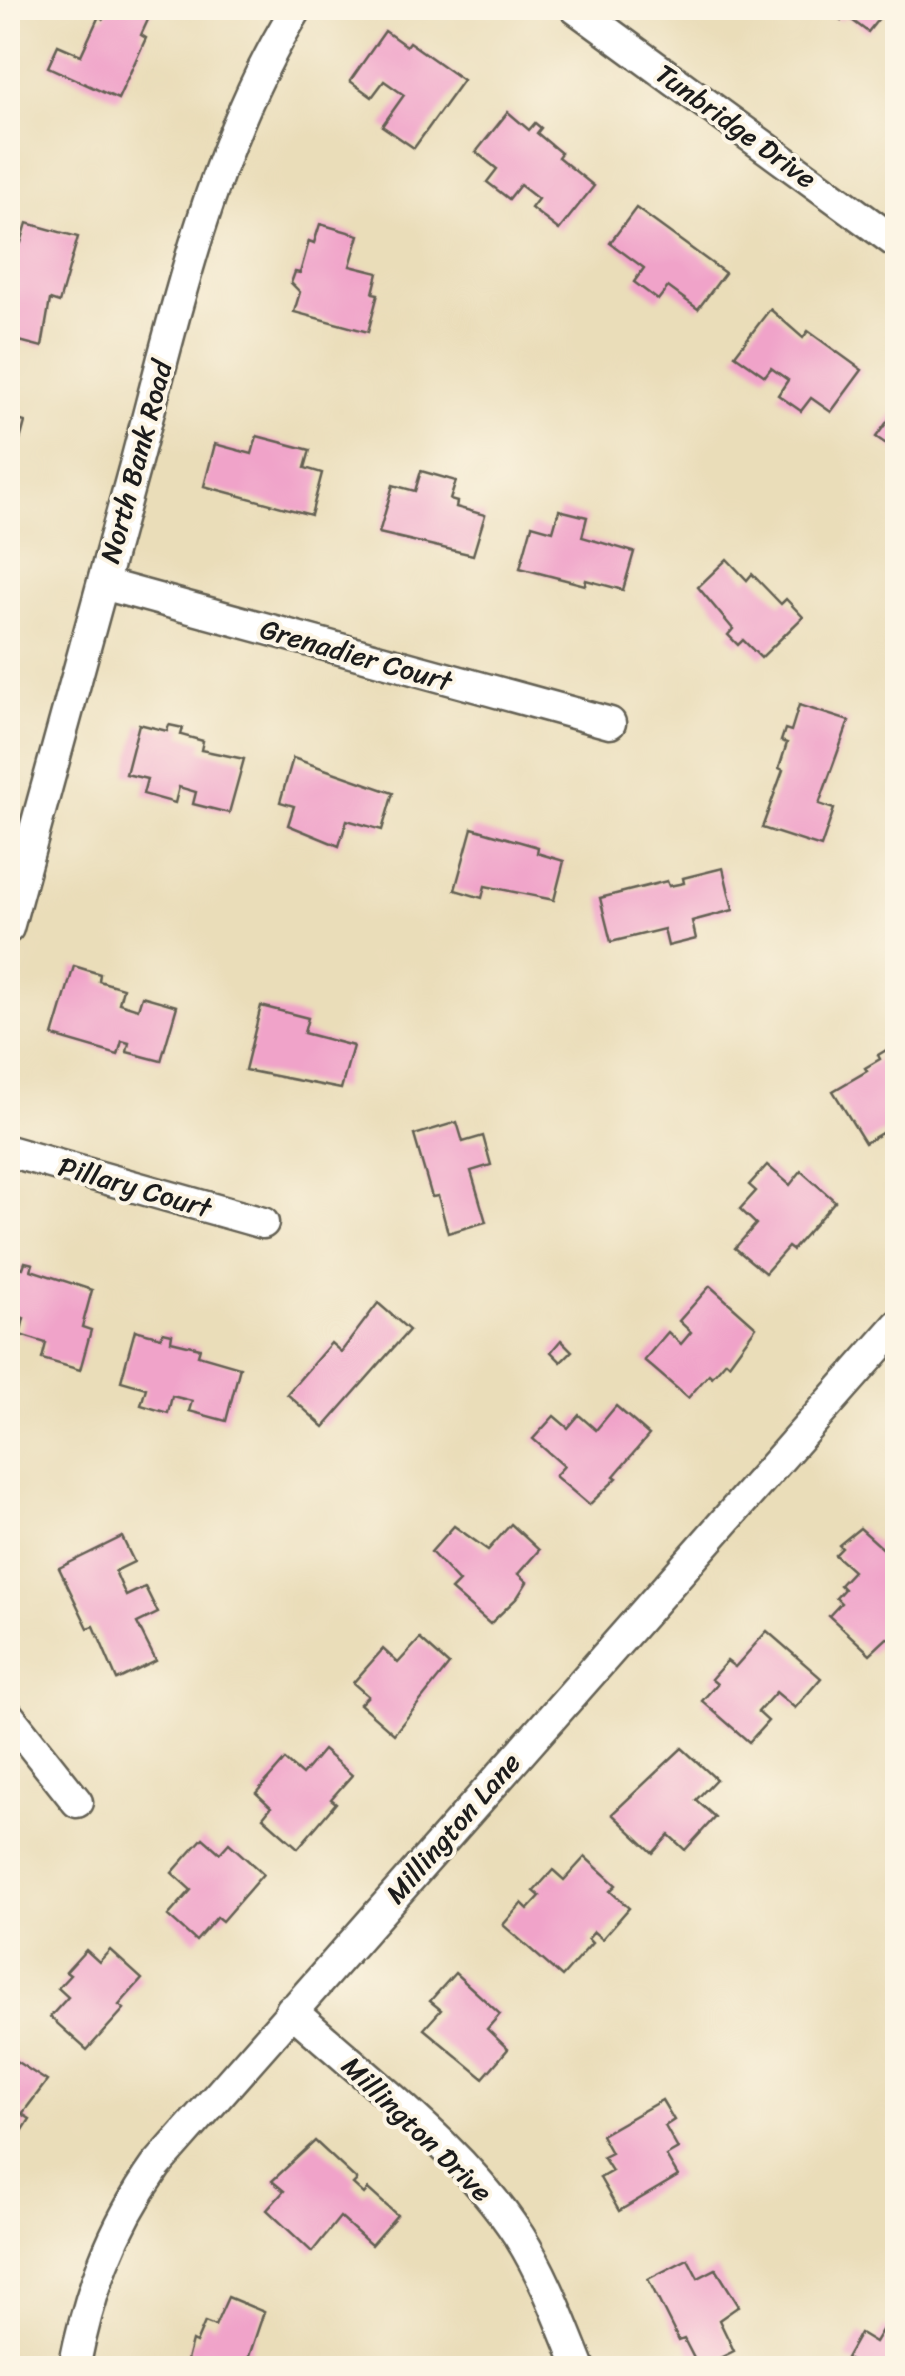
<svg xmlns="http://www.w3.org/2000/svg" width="905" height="2376" viewBox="0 0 905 2376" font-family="Sriracha,sans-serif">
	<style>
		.building { fill: #f0a3c9 }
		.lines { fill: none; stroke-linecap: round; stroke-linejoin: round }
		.street-casing { stroke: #646053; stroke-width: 35 }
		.street { stroke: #fff; stroke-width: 30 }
		.labels { text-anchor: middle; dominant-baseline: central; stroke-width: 8; stroke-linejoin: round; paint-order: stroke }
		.street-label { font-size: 28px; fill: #1c1c1c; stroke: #fcf5e5 }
	</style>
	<rect width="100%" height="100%" fill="#fcf5e5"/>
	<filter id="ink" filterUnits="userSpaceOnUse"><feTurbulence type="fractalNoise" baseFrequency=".01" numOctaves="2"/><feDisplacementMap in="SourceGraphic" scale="20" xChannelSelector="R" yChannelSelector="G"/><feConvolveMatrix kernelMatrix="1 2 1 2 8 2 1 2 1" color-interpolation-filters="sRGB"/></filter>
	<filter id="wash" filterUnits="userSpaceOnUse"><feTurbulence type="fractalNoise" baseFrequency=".0048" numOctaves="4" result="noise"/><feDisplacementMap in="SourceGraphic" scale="40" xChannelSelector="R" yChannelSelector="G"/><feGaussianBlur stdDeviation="2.25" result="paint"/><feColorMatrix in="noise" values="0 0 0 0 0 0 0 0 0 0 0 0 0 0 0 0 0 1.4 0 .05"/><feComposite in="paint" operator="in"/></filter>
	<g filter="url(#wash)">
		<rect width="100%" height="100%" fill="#eaddb9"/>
		<g id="blocks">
			<g class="building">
				<polygon points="108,8 153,9 141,35 146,38 118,99 48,67 58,45 81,55 99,16 103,19"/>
				<polygon points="832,8 887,8 868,32 845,15 841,21 829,12"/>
				<polygon points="385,31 406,46 409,42 463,80 414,148 382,126 404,95 384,81 372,97 350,81"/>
				<polygon points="508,112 529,130 535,123 541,128 537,133 561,153 558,157 594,186 559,230 531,208 538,199 520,185 509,199 487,182 497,169 476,152"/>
				<polygon points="636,208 725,273 698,309 668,287 658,300 634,282 644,268 610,243"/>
				<polygon points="27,223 78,237 59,303 50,300 42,347 8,338 8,296 14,275 8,273 8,239 21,243"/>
				<polygon points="320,224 359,235 350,266 378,273 373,293 378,294 368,332 294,312 300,292 291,283 295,272 300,273 309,241 314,243"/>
				<polygon points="770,309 803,338 808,331 862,370 831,412 811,398 801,411 778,395 788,380 771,368 765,376 735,355"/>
				<polygon points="898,407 898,452 876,437"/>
				<polygon points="8,417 25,422 9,481 8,481"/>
				<polygon points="257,436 310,450 305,468 322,473 311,515 204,486 215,444 252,454"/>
				<polygon points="421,471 456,481 450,500 457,502 456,507 485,515 473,555 379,533 393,485 415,491"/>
				<polygon points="559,510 587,517 582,537 634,552 623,590 586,580 585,585 520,568 532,525 553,531"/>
				<polygon points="727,559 747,580 752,574 781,604 786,599 803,617 761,658 743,640 738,645 728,635 733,629 698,587"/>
				<polygon points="799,705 849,721 819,804 834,809 821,847 762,828 783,770 779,768 787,743 781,741 785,729 791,731"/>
				<polygon points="139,724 167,731 169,725 183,728 181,735 203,741 201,750 244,759 229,813 193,804 196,792 179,787 175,803 143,794 147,779 126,774"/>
				<polygon points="293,758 393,793 382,830 347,820 339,846 288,825 294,806 280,802"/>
				<polygon points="472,828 538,847 537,853 564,861 554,900 485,886 482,898 455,890"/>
				<polygon points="723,868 733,910 692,921 696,939 668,946 664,929 611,942 600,898 667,881 669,886 684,883 683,878"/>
				<polygon points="74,966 100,974 99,981 123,988 119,1003 138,1009 142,996 177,1006 161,1061 127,1052 129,1043 122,1041 118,1055 53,1036"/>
				<polygon points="261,1006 308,1018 304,1033 353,1046 341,1089 245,1070"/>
				<polygon points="898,1043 898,1123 865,1143 833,1091 867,1071 865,1068 880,1059 878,1055"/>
				<polygon points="457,1122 463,1142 483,1136 491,1165 471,1171 486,1222 448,1233 438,1196 432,1197 414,1135"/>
				<polygon points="767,1165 790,1185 801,1171 835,1201 792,1250 788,1247 765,1273 735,1248 756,1224 740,1209 756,1191 749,1185"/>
				<polygon points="25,1262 33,1264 31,1270 92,1290 82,1327 91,1330 80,1370 42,1359 46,1343 20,1335 24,1318 8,1313 8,1264 23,1268"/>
				<polygon points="710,1286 756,1327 729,1364 726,1361 712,1377 709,1374 688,1398 644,1360 668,1332 681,1344 691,1332 679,1321"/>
				<polygon points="378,1303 409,1330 324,1427 287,1394 331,1343 341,1352"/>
				<polygon points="135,1330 161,1337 163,1332 172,1334 171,1341 200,1348 198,1355 240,1367 226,1421 189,1411 192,1401 172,1396 168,1413 141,1405 146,1388 121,1381"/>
				<polygon points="561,1340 572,1351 561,1362 551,1352"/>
				<polygon points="616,1406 649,1435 614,1476 617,1478 589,1505 555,1476 564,1466 533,1439 554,1416 568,1428 579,1415 596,1430"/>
				<polygon points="511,1524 539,1550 518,1574 527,1582 517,1598 490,1624 451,1590 459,1582 431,1552 454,1526 488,1550"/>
				<polygon points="860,1528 898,1562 898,1639 887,1638 870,1654 829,1616 841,1603 836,1598 844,1589 840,1585 853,1571 835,1555 842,1548 839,1545"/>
				<polygon points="122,1537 134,1562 115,1571 126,1596 145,1587 158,1613 137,1623 156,1661 117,1680 94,1626 88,1628 59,1568"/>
				<polygon points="767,1631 821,1678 795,1708 776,1692 758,1712 768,1721 749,1742 702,1701 717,1684 711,1679 727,1661 735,1667"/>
				<polygon points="420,1639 449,1665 394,1734 360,1704 368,1696 353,1683 383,1649 398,1663"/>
				<polygon points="682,1748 716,1779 696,1800 715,1817 685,1850 669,1835 653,1853 612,1814"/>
				<polygon points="323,1750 352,1775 331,1799 336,1803 298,1848 263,1817 271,1807 256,1793 285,1760 302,1775"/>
				<polygon points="203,1838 220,1853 229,1843 263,1874 222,1921 217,1917 196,1941 168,1916 191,1890 172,1873"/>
				<polygon points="585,1857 616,1885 610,1891 629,1908 602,1939 594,1932 588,1939 592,1943 562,1977 503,1925 522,1903 528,1909 540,1896 534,1891 553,1870 564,1880"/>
				<polygon points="86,1950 99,1962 110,1950 142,1979 119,2005 124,2009 87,2050 50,2017 68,1997 58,1988 70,1975 66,1972"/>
				<polygon points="455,1973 500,2014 487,2029 508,2049 483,2078 424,2029 441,2010 430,2001"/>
				<polygon points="8,2056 47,2081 22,2114 30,2119 8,2154"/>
				<polygon points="662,2100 674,2120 665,2126 678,2149 666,2156 678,2176 619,2211 600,2178 612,2171 603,2157 611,2153 601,2135"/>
				<polygon points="315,2141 357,2180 353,2184 364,2194 368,2189 397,2215 371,2245 340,2217 312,2252 267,2210 284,2191 272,2181"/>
				<polygon points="688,2259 698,2278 716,2269 739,2306 719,2320 734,2351 699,2368 684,2339 679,2341 648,2279"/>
				<polygon points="228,2297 264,2312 245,2368 185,2368 192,2341 196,2343 205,2322 215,2326"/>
				<polygon points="884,2327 898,2335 898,2368 863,2368 846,2358 860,2333 875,2342"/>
			</g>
		</g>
	</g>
	<g filter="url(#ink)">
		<use href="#blocks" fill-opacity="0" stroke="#646053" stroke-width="2.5"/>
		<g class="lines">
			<defs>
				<g id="street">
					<polyline points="575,8 898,244"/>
					<polyline points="103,584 610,723"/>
					<path d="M8 928C50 774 93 620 135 465 176 311 212 144 297 8"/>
					<polyline points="8,1151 263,1223"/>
					<polyline points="8,1715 77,1802"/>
					<path d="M291 2010C369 2081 462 2148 519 2236 545 2277 562 2324 580 2368"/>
					<path d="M74 2368C89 2293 111 2229 156 2166L898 1325"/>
				</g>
			</defs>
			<use href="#street" class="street-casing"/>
			<use href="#street" class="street"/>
		</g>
	</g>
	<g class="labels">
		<g class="street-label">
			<text transform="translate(736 126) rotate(36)">Tunbridge Drive</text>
			<text transform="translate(136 462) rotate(-75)">North Bank Road</text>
			<text transform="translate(356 655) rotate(16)">Grenadier Court</text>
			<text transform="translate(135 1187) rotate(16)">Pillary Court</text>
			<text transform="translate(453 1828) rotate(-49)">Millington Lane</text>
			<text transform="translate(417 2129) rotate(44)">Millington Drive</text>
		</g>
	</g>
	<rect width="905" height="2376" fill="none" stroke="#fcf5e5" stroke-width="40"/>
</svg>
